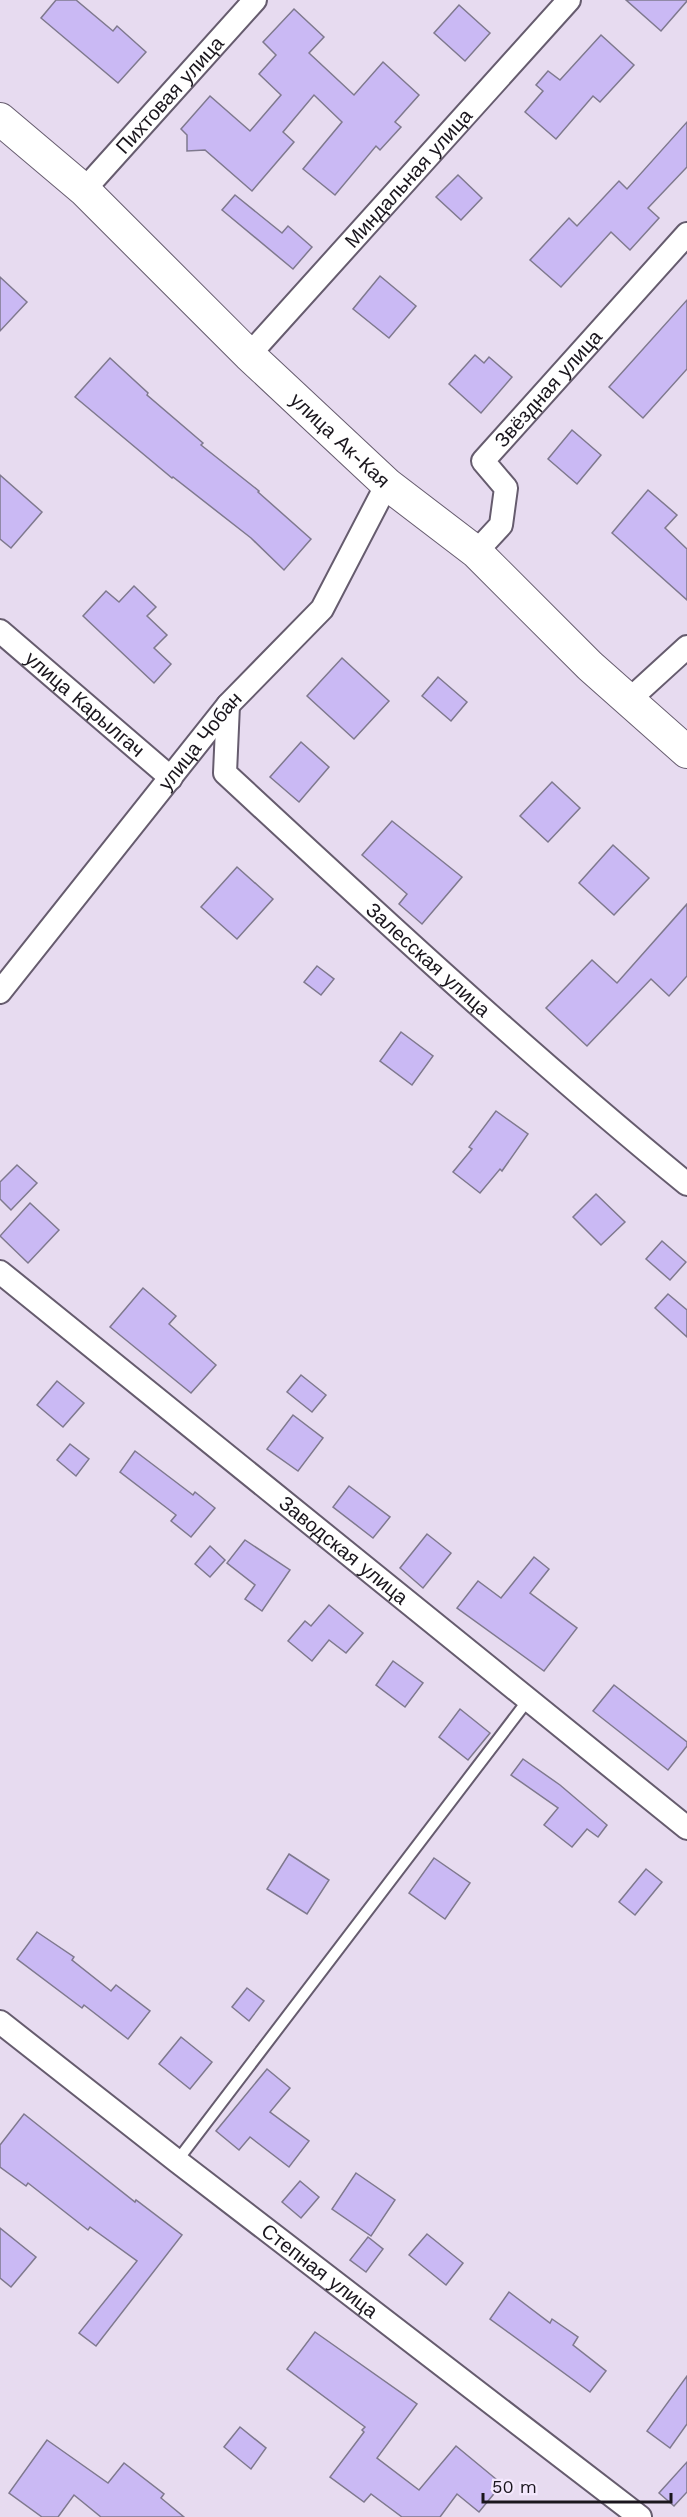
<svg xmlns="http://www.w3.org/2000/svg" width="687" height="2517" viewBox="0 0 687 2517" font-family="'Work Sans',sans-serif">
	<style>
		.building { fill: #cab9f4; stroke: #7f798e; stroke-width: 1.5 }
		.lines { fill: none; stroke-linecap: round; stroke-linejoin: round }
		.lane-casing { stroke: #665c6e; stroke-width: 14 }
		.street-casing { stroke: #665c6e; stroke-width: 26 }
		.secondary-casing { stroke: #665c6e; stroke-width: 34 }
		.lane { stroke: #fff; stroke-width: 10 }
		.street { stroke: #fff; stroke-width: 22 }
		.secondary { stroke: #fff; stroke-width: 32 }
		.labels { text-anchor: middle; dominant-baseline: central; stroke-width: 5; stroke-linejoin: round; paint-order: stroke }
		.street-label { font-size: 20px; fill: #1a161d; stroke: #f4e8fd }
	</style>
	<rect width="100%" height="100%" fill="#e7dbf0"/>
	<g class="building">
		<polygon points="56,0 76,0 113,31 117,26 146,52 118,83 41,18"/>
		<polygon points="626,0 687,0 687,1 661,31"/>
		<polygon points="459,5 490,33 465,61 434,33"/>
		<polygon points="294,9 324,37 309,53 354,95 383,62 419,95 395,122 401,127 380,150 376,146 335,195 303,169 342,122 314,95 283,132 294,142 252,191 205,150 187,151 187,135 181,129 210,96 250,131 281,95 259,74 276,55 263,42"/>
		<polygon points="601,35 634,65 600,102 593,96 556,139 525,112 543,91 536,85 548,71 560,80"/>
		<polygon points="687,122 687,167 648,208 659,218 630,250 611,232 561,287 530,260 569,218 577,226 619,181 627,189"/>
		<polygon points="458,175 482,198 461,220 436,197"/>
		<polygon points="235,195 282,233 288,226 312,247 293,269 222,210"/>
		<polygon points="380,276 416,306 389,338 353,309"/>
		<polygon points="0,277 27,302 0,331"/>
		<polygon points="687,300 687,369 643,418 609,387"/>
		<polygon points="475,355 484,363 489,357 512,377 481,413 449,384"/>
		<polygon points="110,358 148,393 147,395 203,443 201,445 259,491 258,492 311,539 284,570 251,538 173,477 172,478 75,397"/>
		<polygon points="572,430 601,455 577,484 548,459"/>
		<polygon points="0,475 42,512 11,548 0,539"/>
		<polygon points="648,490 677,515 665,528 687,549 687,600 612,533"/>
		<polygon points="134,586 156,607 147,616 167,635 154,648 171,664 154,683 83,616 106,591 119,602"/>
		<polygon points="342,658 389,701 354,739 307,696"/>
		<polygon points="438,677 467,702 451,721 422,696"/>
		<polygon points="301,742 329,767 299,802 270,777"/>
		<polygon points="552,782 580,808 548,842 520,816"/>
		<polygon points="392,821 462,877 422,924 399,904 407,894 362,855"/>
		<polygon points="613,845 649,878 614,915 579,883"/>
		<polygon points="237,867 273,899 237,939 201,907"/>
		<polygon points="687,904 687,976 669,996 651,979 587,1046 546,1008 592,960 617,983"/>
		<polygon points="317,966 334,979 321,995 304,982"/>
		<polygon points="401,1032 433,1056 412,1085 380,1061"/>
		<polygon points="496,1111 528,1134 502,1171 500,1169 480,1193 453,1172 472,1149 469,1147"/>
		<polygon points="17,1165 37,1183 11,1210 0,1199 0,1182"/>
		<polygon points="596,1194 625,1222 601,1245 573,1217"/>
		<polygon points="30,1203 59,1230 28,1263 0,1236"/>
		<polygon points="662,1241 686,1262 670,1280 646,1259"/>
		<polygon points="143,1288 176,1316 169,1324 216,1365 191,1393 110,1327"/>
		<polygon points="668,1294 687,1310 687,1337 655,1308"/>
		<polygon points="301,1375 326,1395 312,1412 287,1392"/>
		<polygon points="57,1381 84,1403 63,1427 37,1405"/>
		<polygon points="293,1415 323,1438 298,1471 267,1449"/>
		<polygon points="70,1444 89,1459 76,1476 57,1460"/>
		<polygon points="135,1451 193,1495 195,1492 215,1508 191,1537 171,1521 176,1515 120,1472"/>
		<polygon points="349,1486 390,1517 373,1538 333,1507"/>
		<polygon points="427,1534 451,1553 423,1588 400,1568"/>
		<polygon points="245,1540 290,1570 262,1611 245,1599 255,1585 227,1563"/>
		<polygon points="210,1546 225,1560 210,1577 195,1564"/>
		<polygon points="534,1557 549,1569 530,1593 577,1628 544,1671 457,1608 478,1581 501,1598"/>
		<polygon points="329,1605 363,1633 346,1653 329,1640 312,1661 288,1641 305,1621 311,1626"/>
		<polygon points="393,1661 423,1683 405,1707 376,1685"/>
		<polygon points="614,1685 687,1742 687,1746 668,1770 593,1711"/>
		<polygon points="460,1709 490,1733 468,1760 439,1737"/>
		<polygon points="523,1759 560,1785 607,1825 598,1837 587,1829 572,1847 544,1825 558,1808 511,1775"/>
		<polygon points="289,1854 329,1880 307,1914 267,1889"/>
		<polygon points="434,1858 470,1883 445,1919 409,1893"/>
		<polygon points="646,1869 662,1882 635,1915 619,1902"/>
		<polygon points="37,1932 74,1957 72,1960 111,1991 116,1985 150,2011 128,2039 84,2005 82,2008 17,1959"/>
		<polygon points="247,1988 264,2001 249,2021 232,2007"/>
		<polygon points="181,2037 212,2062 190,2089 159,2064"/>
		<polygon points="267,2069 290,2088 270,2112 309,2141 289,2167 250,2137 239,2150 216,2131"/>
		<polygon points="24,2114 135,2202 136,2200 182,2235 96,2346 79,2333 137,2261 90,2227 88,2230 28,2183 26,2186 0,2167 0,2145"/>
		<polygon points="356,2173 395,2200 371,2236 332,2209"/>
		<polygon points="300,2181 319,2197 301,2218 282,2202"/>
		<polygon points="0,2228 36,2257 11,2287 0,2278"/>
		<polygon points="427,2234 463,2263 446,2285 409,2255"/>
		<polygon points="368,2237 383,2249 366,2272 350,2260"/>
		<polygon points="509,2292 550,2323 552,2319 578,2337 573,2345 606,2371 590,2392 490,2319"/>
		<polygon points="315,2332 417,2404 377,2458 419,2490 456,2446 502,2484 479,2512 457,2494 440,2517 402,2517 371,2494 364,2502 330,2477 364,2432 362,2430 365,2427 287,2369"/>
		<polygon points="687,2376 687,2424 670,2448 647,2431"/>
		<polygon points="240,2427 266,2448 251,2469 224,2447"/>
		<polygon points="47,2440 108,2483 124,2463 164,2494 161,2498 184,2517 101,2517 74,2495 58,2517 42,2517 9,2493"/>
		<polygon points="687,2462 687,2492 674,2506 659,2493"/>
	</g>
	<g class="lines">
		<defs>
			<polyline id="lane" points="177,2161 528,1700"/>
			<g id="street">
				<path id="s1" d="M84 190 255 0"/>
				<path id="s2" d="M249 355 569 0"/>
				<path id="s3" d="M476 552 501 525 506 488 483 461 687 234"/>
				<path id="s4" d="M0 631 171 778"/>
				<polyline points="629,700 687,647"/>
				<path id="s5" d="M228 705 225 773C376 913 527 1053 687 1184"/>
				<path id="s6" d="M0 992 228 705 322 609 387 484"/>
				<path id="s7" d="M0 1272 687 1828"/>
				<path id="s8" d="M0 2022 177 2161 640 2517"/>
			</g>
			<g id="secondary">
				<path id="s9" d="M0 119 84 190 249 355 387 484 476 552 590 666 687 752"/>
			</g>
		</defs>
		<use href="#lane" class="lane-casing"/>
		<use href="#street" class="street-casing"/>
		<use href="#secondary" class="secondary-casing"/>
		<use href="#lane" class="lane"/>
		<use href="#street" class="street"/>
		<use href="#secondary" class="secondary"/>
	</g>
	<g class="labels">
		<g class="street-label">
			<text stroke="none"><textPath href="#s1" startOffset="128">Пихтовая улица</textPath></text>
			<text stroke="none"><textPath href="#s2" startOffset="238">Миндальная улица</textPath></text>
			<text stroke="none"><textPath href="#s3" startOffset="207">Звёздная улица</textPath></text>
			<text stroke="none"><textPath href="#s9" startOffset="468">улица Ак-Кая</textPath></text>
			<text stroke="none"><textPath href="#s4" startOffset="112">улица Карылгач</textPath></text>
			<text stroke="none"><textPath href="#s6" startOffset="321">улица Чобан</textPath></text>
			<text stroke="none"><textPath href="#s5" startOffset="344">Залесская улица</textPath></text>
			<text stroke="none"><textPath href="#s7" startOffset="442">Заводская улица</textPath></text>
			<text stroke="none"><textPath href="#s8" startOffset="405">Степная улица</textPath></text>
		</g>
	</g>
	<path d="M483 2493v9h188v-9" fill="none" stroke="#1a161d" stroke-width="3"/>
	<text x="492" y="2493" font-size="18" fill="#1a161d" stroke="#f4e8fd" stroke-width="4.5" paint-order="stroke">50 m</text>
</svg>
